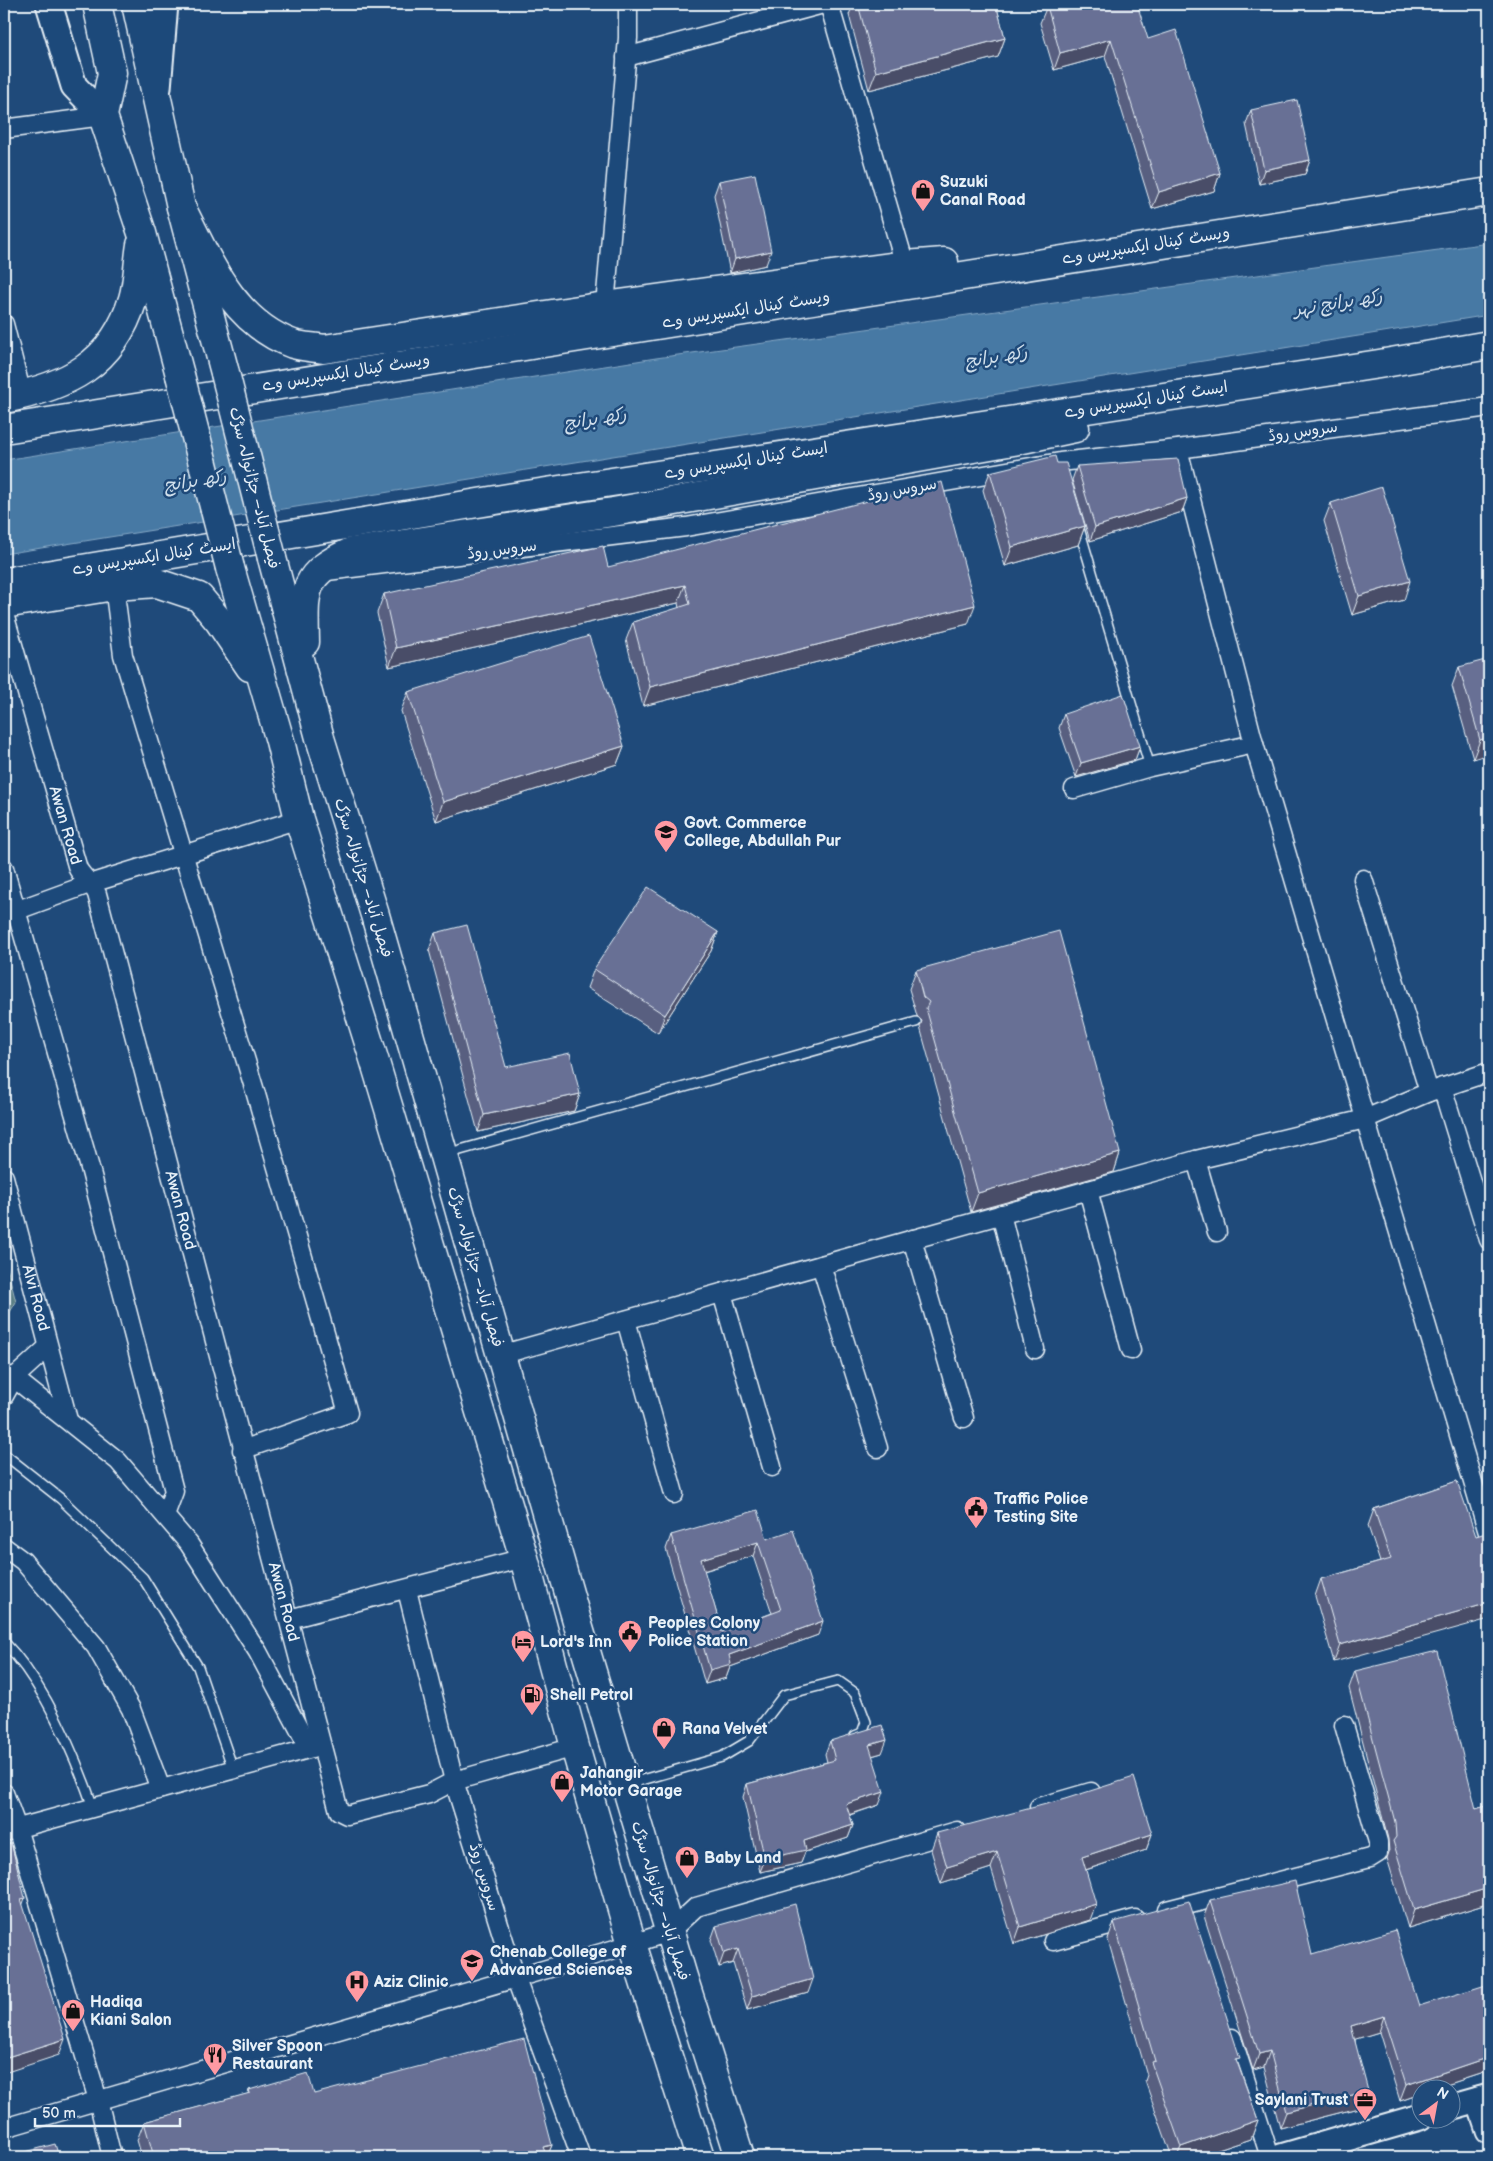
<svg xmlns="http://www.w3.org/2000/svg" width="1493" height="2161" viewBox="0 0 1493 2161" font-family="'Balsamiq Sans','Playpen Sans Arabic',sans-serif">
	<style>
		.green { fill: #5b8086; stroke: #a2b8bf }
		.water { fill: #4779a4; stroke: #87a9c6 }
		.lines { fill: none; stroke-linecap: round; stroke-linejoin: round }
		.lane-casing { stroke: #e8f1f8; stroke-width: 12 }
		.street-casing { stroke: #e8f1f8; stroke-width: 21 }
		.secondary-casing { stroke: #e8f1f8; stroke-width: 29 }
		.primary-casing { stroke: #e8f1f8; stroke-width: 31 }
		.lane { stroke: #1f4a7a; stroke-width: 9 }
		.street { stroke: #1f4a7a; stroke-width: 18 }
		.secondary { stroke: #1f4a7a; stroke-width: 25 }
		.primary { stroke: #1f4a7a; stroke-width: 28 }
		.primary-bridge-casing { stroke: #e8f1f8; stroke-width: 31; stroke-linecap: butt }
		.primary-bridge { stroke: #1f4a7a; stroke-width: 28 }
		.wall { fill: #595f80; stroke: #e8f1f8; fill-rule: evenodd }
		.shaded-wall { fill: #484e68; stroke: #e8f1f8 }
		.building { fill: #676f95; stroke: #e8f1f8; fill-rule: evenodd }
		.labels { text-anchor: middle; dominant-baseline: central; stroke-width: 5; stroke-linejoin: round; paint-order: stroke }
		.poi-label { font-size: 16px; font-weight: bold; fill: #e8f1f8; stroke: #1f4a7a; text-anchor: start }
		.street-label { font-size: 16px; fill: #e8f1f8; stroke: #1f4a7a }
		.water-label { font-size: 18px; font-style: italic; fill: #d0dfeb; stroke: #1f4a7a }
	</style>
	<rect width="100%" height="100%" fill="#1f4a7a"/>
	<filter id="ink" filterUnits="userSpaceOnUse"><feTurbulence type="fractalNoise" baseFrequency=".02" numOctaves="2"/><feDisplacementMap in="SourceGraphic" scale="10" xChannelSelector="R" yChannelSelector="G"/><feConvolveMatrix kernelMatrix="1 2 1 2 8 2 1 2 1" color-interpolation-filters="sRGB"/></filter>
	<g filter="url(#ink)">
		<polygon class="green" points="4,1256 16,1302 4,1322"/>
		<polygon class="water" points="1489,243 1489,315 4,554 4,460 656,358"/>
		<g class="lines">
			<defs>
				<g id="lane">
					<polyline points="1078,525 1150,767"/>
					<polyline points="446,1154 916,1022"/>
					<polyline points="4,1454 61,1499 143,1578 198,1667 233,1769"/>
					<path d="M4 1642C44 1683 74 1753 93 1807"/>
					<polyline points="628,1784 722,1757 749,1741 784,1695 838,1681 855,1693 866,1722 862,1733 855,1736"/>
				</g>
				<g id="street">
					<polyline points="829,4 905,265"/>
					<polyline points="626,57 823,4"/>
					<polyline points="4,129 103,116"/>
					<polyline points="605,306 628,38 628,4"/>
					<polyline points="4,324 22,395 12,396"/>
					<polyline points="1178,449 1254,744 1489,1536"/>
					<polyline points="327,571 686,527 1060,462 1178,449 1489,407"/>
					<polyline points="114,586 123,655 255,1091 348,1413 242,1450"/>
					<path id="s1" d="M4 614 78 869C84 879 92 883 97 894L339 1811 347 1815 429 1794 454 1781 575 1747"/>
					<polyline points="1074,789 1150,767 1254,744"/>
					<polyline points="4,868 90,1168 174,1491 165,1515"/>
					<polyline points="1363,879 1429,1092"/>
					<polyline points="4,915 92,883 299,819"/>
					<polyline points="1442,1087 1489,1240"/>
					<polyline points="1196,1160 1217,1232"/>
					<path id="s2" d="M4 1177 68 1420"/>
					<polyline points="1088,1190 1131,1350"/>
					<polyline points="1001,1214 1035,1349"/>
					<polyline points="912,1239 964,1418"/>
					<polyline points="821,1265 878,1448"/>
					<polyline points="722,1293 772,1467"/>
					<polyline points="626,1320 674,1494"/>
					<polyline points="500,1355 1196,1160 1365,1119 1429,1092 1489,1072"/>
					<polyline points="4,1374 14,1378 118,1461 189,1544 258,1652 309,1748"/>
					<polyline points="4,1396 14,1378 48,1347"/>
					<polyline points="4,1547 23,1561 96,1647 131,1709 161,1789"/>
					<polyline points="407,1590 454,1781 516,1979 581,2157"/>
					<polyline points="289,1619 524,1558"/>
					<polyline points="4,1793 17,1828 98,2100 112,2157"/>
					<polyline points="1039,1807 1091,1792"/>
					<polyline points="4,1832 319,1746"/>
					<polyline points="1167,1910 1370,1858 1378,1853 1378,1842 1344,1725"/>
					<polyline points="1053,1941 1135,1919"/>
					<polyline points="1232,2038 1270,2157"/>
					<polyline points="4,2128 632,1944 669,1932 696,1907 957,1831"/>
				</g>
				<g id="secondary">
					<polyline points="49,4 74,86 103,116"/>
					<polyline points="158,88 165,4"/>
					<polyline points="1479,2100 1489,2130"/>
					<polyline points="1450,2108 1489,2097"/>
					<polyline points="1281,2157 1420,2117"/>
				</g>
				<g id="primary">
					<polyline points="97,4 112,73 103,116 142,233 180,375"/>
					<polyline points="136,4 181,207 225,373"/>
					<path d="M181 207C208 260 232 322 293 344 302 347 314 347 324 349L605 306 905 265 944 262"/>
					<path d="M4 399C67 386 113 365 133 299 138 282 138 262 141 245"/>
					<polyline points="4,429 1489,192"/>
					<polyline points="272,558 320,738 375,915 579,1628 683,1977 740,2157"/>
					<polyline points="230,568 280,741 299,819 374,1059 524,1558 575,1747 632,1944 700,2157"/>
					<polyline points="4,582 514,497 1379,364 1489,345"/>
					<polyline points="4,604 114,586 157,583 199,597 219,621 250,667"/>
					<path d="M305 642C304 591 301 574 351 552L613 512 1013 441 1075 428"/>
				</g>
			</defs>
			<use href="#lane" class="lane-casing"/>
			<use href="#street" class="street-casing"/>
			<use href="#secondary" class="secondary-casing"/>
			<use href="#primary" class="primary-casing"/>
			<use href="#lane" class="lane"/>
			<use href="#street" class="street"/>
			<use href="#secondary" class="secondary"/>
			<use href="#primary" class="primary"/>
			<defs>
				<g id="primary-bridge">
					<polyline points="225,373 272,558"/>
					<polyline points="180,375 230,568"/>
				</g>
			</defs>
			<use href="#primary-bridge" class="primary-bridge-casing"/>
			<use href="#primary-bridge" class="primary-bridge"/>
		</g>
		<g class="wall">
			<polygon points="853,4 996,4 1005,38 998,57 869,90 849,15"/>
			<polygon points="1047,6 1148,39 1220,173 1214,191 1152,209 1105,56 1054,70 1040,23"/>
			<polygon points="1251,110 1310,160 1305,174 1259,184 1246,124"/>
			<polygon points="719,181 766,265 730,273 714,195"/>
			<polygon points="1057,463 1085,526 1078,545 1005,566 983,490 990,472"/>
			<polygon points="1077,466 1187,498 1182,512 1090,541 1072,480"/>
			<polygon points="1331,503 1404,600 1352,615 1324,521"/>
			<polygon points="608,567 968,624 643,706 626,640 633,622 679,608 678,603 389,667 377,613 384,594"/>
			<polygon points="1459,667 1489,754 1473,759 1452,686"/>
			<polygon points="408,692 624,746 617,764 436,821 401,711"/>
			<polygon points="1064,714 1140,746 1135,760 1076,777 1059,728"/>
			<polygon points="718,932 711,951 658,1033 587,988 594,969"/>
			<polygon points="435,933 506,1067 580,1094 574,1111 478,1132 429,950"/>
			<polygon points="916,970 1120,1153 1114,1172 971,1212 920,1027 922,1021 917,1016 909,989"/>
			<polygon points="1457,1481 1334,1662 1315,1596 1321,1579 1380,1562 1368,1526 1374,1509"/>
			<path d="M671 1535 767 1539 818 1635 730 1667 726 1678 705 1684 666 1549ZM753 1556 772 1613 722 1632 704 1571Z"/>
			<polygon points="1355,1671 1476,1809 1489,1805 1489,1911 1487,1904 1408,1928 1387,1858 1389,1852 1388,1839 1349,1688"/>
			<polygon points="830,1741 882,1753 872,1756 879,1805 850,1815 853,1825 848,1838 805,1852 801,1863 760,1872 743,1797 747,1784 827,1762 825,1754"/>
			<polygon points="937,1833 1152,1834 1146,1850 1086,1870 1090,1920 1014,1944 991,1868 941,1884 931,1850"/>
			<polygon points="1210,1900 1312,1955 1419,2006 1489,2071 1437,2088 1420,2088 1420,2094 1400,2101 1379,2032 1355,2039 1362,2107 1280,2128 1264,2067 1253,2070 1204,1916"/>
			<polygon points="1114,1922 1238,2063 1258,2120 1251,2139 1197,2157 1172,2157 1145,2081 1147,2075 1108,1940"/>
			<polygon points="716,1926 808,1993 747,2010 733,1963 719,1967 711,1940"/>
			<polygon points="249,2090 314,2094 552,2145 547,2157 142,2157 137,2140 144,2122 248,2094"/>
		</g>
		<g class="shaded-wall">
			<polygon points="1005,38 998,57 869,90 876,72"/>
			<polygon points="1111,39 1105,56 1054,70 1060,53"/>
			<polygon points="1310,160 1305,174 1259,184 1264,170"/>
			<polygon points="1220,173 1214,191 1152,209 1159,192"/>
			<polygon points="771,251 766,265 730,273 735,259"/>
			<polygon points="1187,498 1182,512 1090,541 1095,527"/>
			<polygon points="1085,526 1078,545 1005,566 1012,547"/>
			<polygon points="1410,581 1404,600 1352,615 1359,596"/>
			<polygon points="685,585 678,603 389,667 396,648"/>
			<polygon points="975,605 968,624 643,706 650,687"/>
			<polygon points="1489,737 1489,754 1473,759 1480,740"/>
			<polygon points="624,746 617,764 436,821 443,802"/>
			<polygon points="1140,746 1135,760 1076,777 1081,763"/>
			<polygon points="718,932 711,951 658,1033 665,1015"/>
			<polygon points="580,1094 574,1111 478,1132 484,1115"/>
			<polygon points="1120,1153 1114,1172 971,1212 978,1193"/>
			<polygon points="758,1542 753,1556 696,1573 701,1559"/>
			<polygon points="1489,1603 1489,1619 1334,1662 1340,1645"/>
			<polygon points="823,1621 818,1635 730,1667 726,1678 705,1684 710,1670 729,1655"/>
			<polygon points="887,1740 882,1753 864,1758 869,1745"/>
			<polygon points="884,1792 879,1805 842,1817 846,1804"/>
			<polygon points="853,1825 848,1838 805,1852 801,1863 760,1872 765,1859 804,1841"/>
			<polygon points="1152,1834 1146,1850 1076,1873 1082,1857"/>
			<polygon points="997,1852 991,1868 941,1884 947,1867"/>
			<polygon points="1489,1888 1489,1898 1487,1904 1408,1928 1414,1910"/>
			<polygon points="25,1898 19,1915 21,1899"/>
			<polygon points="1096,1904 1090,1920 1014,1944 1020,1927"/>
			<polygon points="738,1949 733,1963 719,1967 724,1953"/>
			<polygon points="813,1979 808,1993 747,2010 752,1996"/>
			<polygon points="1384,2016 1379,2032 1346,2042 1351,2026"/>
			<polygon points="65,2039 59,2055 4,2073 4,2058"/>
			<polygon points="1270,2051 1264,2067 1253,2070 1259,2054"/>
			<polygon points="1489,2057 1489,2071 1437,2088 1420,2088 1420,2094 1400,2101 1406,2085"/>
			<polygon points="1368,2091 1362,2107 1280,2128 1286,2112"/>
			<polygon points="1258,2120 1251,2139 1197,2157 1177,2157 1181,2147"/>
			<polygon points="552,2145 547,2157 539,2157 543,2147"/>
		</g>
		<g class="building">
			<polygon points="858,4 996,4 1005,38 876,72"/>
			<polygon points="1053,4 1137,4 1148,39 1176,30 1220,173 1159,192 1111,39 1060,53 1047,6"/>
			<polygon points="1297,100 1310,160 1264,170 1251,110"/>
			<polygon points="755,174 771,251 735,259 719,181"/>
			<polygon points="1055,456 1057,463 1066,463 1085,526 1012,547 990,472"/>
			<polygon points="1178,459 1187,498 1095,527 1077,466"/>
			<polygon points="942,482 975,605 650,687 633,622 690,604 685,585 396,648 384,594 603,546 608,567"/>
			<polygon points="1382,487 1410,581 1359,596 1331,503"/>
			<polygon points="589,636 624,746 443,802 408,692"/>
			<polygon points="1489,659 1489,737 1480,740 1459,667"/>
			<polygon points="1123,694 1140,746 1081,763 1064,714"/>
			<polygon points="648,887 718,932 665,1015 594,969"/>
			<polygon points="467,925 506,1067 570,1053 580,1094 484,1115 435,933"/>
			<polygon points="1059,931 1120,1153 978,1193 926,1008 929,1002 923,997 916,970"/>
			<polygon points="1457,1481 1476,1536 1489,1532 1489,1603 1340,1645 1321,1579 1391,1559 1374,1509"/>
			<path d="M758 1510 767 1539 793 1530 823 1621 729 1655 731 1664 710 1670 671 1535ZM758 1542 781 1610 722 1632 701 1559Z"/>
			<polygon points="1437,1651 1476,1809 1489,1805 1489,1888 1414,1910 1393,1841 1396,1837 1395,1822 1355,1671"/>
			<polygon points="882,1725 887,1740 869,1745 884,1792 846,1804 853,1825 804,1841 806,1850 765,1859 747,1784 835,1760 830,1741"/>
			<polygon points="1134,1777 1152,1834 1082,1857 1096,1904 1020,1927 997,1852 947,1867 937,1833 1065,1799"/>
			<polygon points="11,1843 25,1898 21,1899 65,2039 4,2058 4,1845"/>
			<polygon points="1295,1881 1312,1955 1395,1930 1419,2006 1489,1984 1489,2057 1406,2085 1384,2016 1351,2026 1368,2091 1286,2112 1270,2051 1259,2054 1210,1900"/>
			<polygon points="1189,1901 1240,2058 1236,2059 1258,2120 1181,2147 1151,2062 1155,2061 1114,1922"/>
			<polygon points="795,1904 813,1979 752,1996 738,1949 724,1953 716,1926"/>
			<polygon points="524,2039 552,2145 543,2147 547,2157 154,2157 144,2122 250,2093 249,2090 308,2073 314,2094"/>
			<polygon points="55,2144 59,2157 7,2157"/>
		</g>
	</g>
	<defs>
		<symbol id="shop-pin" viewBox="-11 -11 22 30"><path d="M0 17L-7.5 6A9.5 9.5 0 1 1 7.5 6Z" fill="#ff9aa2" stroke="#1f4a7a"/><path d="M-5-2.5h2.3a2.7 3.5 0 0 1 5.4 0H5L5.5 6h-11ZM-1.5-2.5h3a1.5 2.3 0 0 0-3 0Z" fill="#111"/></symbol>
		<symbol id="university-pin" viewBox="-11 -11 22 30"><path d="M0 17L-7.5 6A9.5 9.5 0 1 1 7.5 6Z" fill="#ff9aa2" stroke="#1f4a7a"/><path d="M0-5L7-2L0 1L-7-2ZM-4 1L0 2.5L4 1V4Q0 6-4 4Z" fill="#111"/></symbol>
		<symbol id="civic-pin" viewBox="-11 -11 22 30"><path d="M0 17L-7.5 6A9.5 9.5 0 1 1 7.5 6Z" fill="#ff9aa2" stroke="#1f4a7a"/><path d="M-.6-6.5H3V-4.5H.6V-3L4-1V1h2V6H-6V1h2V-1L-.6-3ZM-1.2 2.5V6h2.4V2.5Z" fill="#111"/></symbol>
		<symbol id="hotel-pin" viewBox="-11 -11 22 30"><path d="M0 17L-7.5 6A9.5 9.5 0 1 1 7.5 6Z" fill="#ff9aa2" stroke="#1f4a7a"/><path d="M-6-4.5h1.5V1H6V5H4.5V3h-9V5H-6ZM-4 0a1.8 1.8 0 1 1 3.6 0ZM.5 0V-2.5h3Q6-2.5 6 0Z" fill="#111"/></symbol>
		<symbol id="fuel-pin" viewBox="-11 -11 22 30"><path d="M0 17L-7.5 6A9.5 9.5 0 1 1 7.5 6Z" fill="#ff9aa2" stroke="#1f4a7a"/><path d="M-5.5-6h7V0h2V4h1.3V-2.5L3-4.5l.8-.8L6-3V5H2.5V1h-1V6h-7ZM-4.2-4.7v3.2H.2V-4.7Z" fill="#111"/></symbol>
		<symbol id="hospital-pin" viewBox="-11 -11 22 30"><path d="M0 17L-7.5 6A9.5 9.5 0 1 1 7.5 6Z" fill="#ff9aa2" stroke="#1f4a7a"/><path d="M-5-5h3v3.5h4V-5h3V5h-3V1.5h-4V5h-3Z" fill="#111"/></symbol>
		<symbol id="restaurant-pin" viewBox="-11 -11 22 30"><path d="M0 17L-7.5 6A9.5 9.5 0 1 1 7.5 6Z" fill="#ff9aa2" stroke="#1f4a7a"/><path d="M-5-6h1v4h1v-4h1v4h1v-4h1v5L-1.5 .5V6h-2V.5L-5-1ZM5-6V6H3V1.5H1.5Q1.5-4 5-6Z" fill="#111"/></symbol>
		<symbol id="office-pin" viewBox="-11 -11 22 30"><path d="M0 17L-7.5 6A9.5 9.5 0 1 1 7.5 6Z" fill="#ff9aa2" stroke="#1f4a7a"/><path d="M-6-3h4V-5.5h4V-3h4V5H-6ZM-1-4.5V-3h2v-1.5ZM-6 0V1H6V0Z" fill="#111"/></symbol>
	</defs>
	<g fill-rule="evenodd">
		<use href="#shop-pin" x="909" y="177" width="28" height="38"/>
		<use href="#university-pin" x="652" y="818" width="28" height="38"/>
		<use href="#civic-pin" x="962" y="1494" width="28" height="38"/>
		<use href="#civic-pin" x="616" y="1618" width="28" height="38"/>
		<use href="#hotel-pin" x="509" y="1628" width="28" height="38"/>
		<use href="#fuel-pin" x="518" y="1681" width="28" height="38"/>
		<use href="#shop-pin" x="650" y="1715" width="28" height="38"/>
		<use href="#shop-pin" x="548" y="1768" width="28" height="38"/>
		<use href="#shop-pin" x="673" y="1844" width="28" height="38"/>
		<use href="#university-pin" x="458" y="1947" width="28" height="38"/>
		<use href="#hospital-pin" x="343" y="1968" width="28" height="38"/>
		<use href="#shop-pin" x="59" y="1997" width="28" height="38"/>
		<use href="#restaurant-pin" x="201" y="2041" width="28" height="38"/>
		<use href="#office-pin" x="1351" y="2086" width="28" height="38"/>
	</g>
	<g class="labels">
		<g class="poi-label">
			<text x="940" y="182">Suzuki<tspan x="940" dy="18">Canal Road</tspan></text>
			<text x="684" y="823">Govt. Commerce<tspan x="684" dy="18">College, Abdullah Pur</tspan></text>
			<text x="994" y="1499">Traffic Police<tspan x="994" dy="18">Testing Site</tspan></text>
			<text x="648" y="1623">Peoples Colony<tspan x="648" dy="18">Police Station</tspan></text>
			<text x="540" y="1642">Lord's Inn</text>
			<text x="550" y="1695">Shell Petrol</text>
			<text x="682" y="1729">Rana Velvet</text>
			<text x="580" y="1773">Jahangir<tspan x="580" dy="18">Motor Garage</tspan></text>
			<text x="704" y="1858">Baby Land</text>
			<text x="490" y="1952">Chenab College of<tspan x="490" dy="18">Advanced Sciences</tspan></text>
			<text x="374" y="1982">Aziz Clinic</text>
			<text x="90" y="2002">Hadiqa<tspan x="90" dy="18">Kiani Salon</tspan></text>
			<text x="232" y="2046">Silver Spoon<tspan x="232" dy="18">Restaurant</tspan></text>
			<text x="1348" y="2100" text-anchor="end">Saylani Trust</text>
		</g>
		<g class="street-label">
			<text transform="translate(1146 246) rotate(-9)">ویسٹ کینال ایکسپریس وے</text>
			<text transform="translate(746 310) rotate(-9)">ویسٹ کینال ایکسپریس وے</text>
			<text transform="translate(346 373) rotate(-9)">ویسٹ کینال ایکسپریس وے</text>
			<text transform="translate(1146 400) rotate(-9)">ایسٹ کینال ایکسپریس وے</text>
			<text transform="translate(1303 432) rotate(-8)">سروس روڈ</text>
			<text transform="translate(746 461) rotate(-9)">ایسٹ کینال ایکسپریس وے</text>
			<text transform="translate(254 488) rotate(76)">فیصل آباد– جڑانوالہ سڑک</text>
			<text transform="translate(902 490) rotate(-10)">سروس روڈ</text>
			<text transform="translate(502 550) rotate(-7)">سروس روڈ</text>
			<text transform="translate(154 557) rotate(-9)">ایسٹ کینال ایکسپریس وے</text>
			<text stroke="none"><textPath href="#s1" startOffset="220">Awan Road</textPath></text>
			<text transform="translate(363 878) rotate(73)">فیصل آباد– جڑانوالہ سڑک</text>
			<text stroke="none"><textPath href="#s1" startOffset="624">Awan Road</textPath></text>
			<text transform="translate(475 1267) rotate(74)">فیصل آباد– جڑانوالہ سڑک</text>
			<text stroke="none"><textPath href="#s2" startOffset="125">Alvi Road</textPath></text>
			<text stroke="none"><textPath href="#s1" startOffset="1029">Awan Road</textPath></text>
			<text transform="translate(484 1877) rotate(73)">سروس روڈ</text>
			<text transform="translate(660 1901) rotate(73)">فیصل آباد– جڑانوالہ سڑک</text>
		</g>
		<g class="water-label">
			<text transform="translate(1338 303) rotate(-9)">رکھ برانچ نہر</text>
			<text transform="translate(996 357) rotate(-9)">رکھ برانچ</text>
			<text transform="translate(595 419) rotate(-9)">رکھ برانچ</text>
			<text transform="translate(195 481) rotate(-9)">رکھ برانچ</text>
		</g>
	</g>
	<rect width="1493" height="2161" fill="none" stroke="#1f4a7a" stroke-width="20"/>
	<rect x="10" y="10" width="1473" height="2141" fill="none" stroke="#e8f1f8" stroke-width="2" filter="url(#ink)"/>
	<g transform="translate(1436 2104) rotate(32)"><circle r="24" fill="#1f4a7a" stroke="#6f8dac"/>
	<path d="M0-4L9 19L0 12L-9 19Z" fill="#ff9aa2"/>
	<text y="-8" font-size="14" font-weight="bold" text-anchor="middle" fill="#e8f1f8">N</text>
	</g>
	<path d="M35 2118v8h145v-8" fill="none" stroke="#e8f1f8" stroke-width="2.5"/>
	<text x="42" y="2118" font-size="15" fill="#e8f1f8" stroke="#1f4a7a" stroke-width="4" paint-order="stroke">50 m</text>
</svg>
